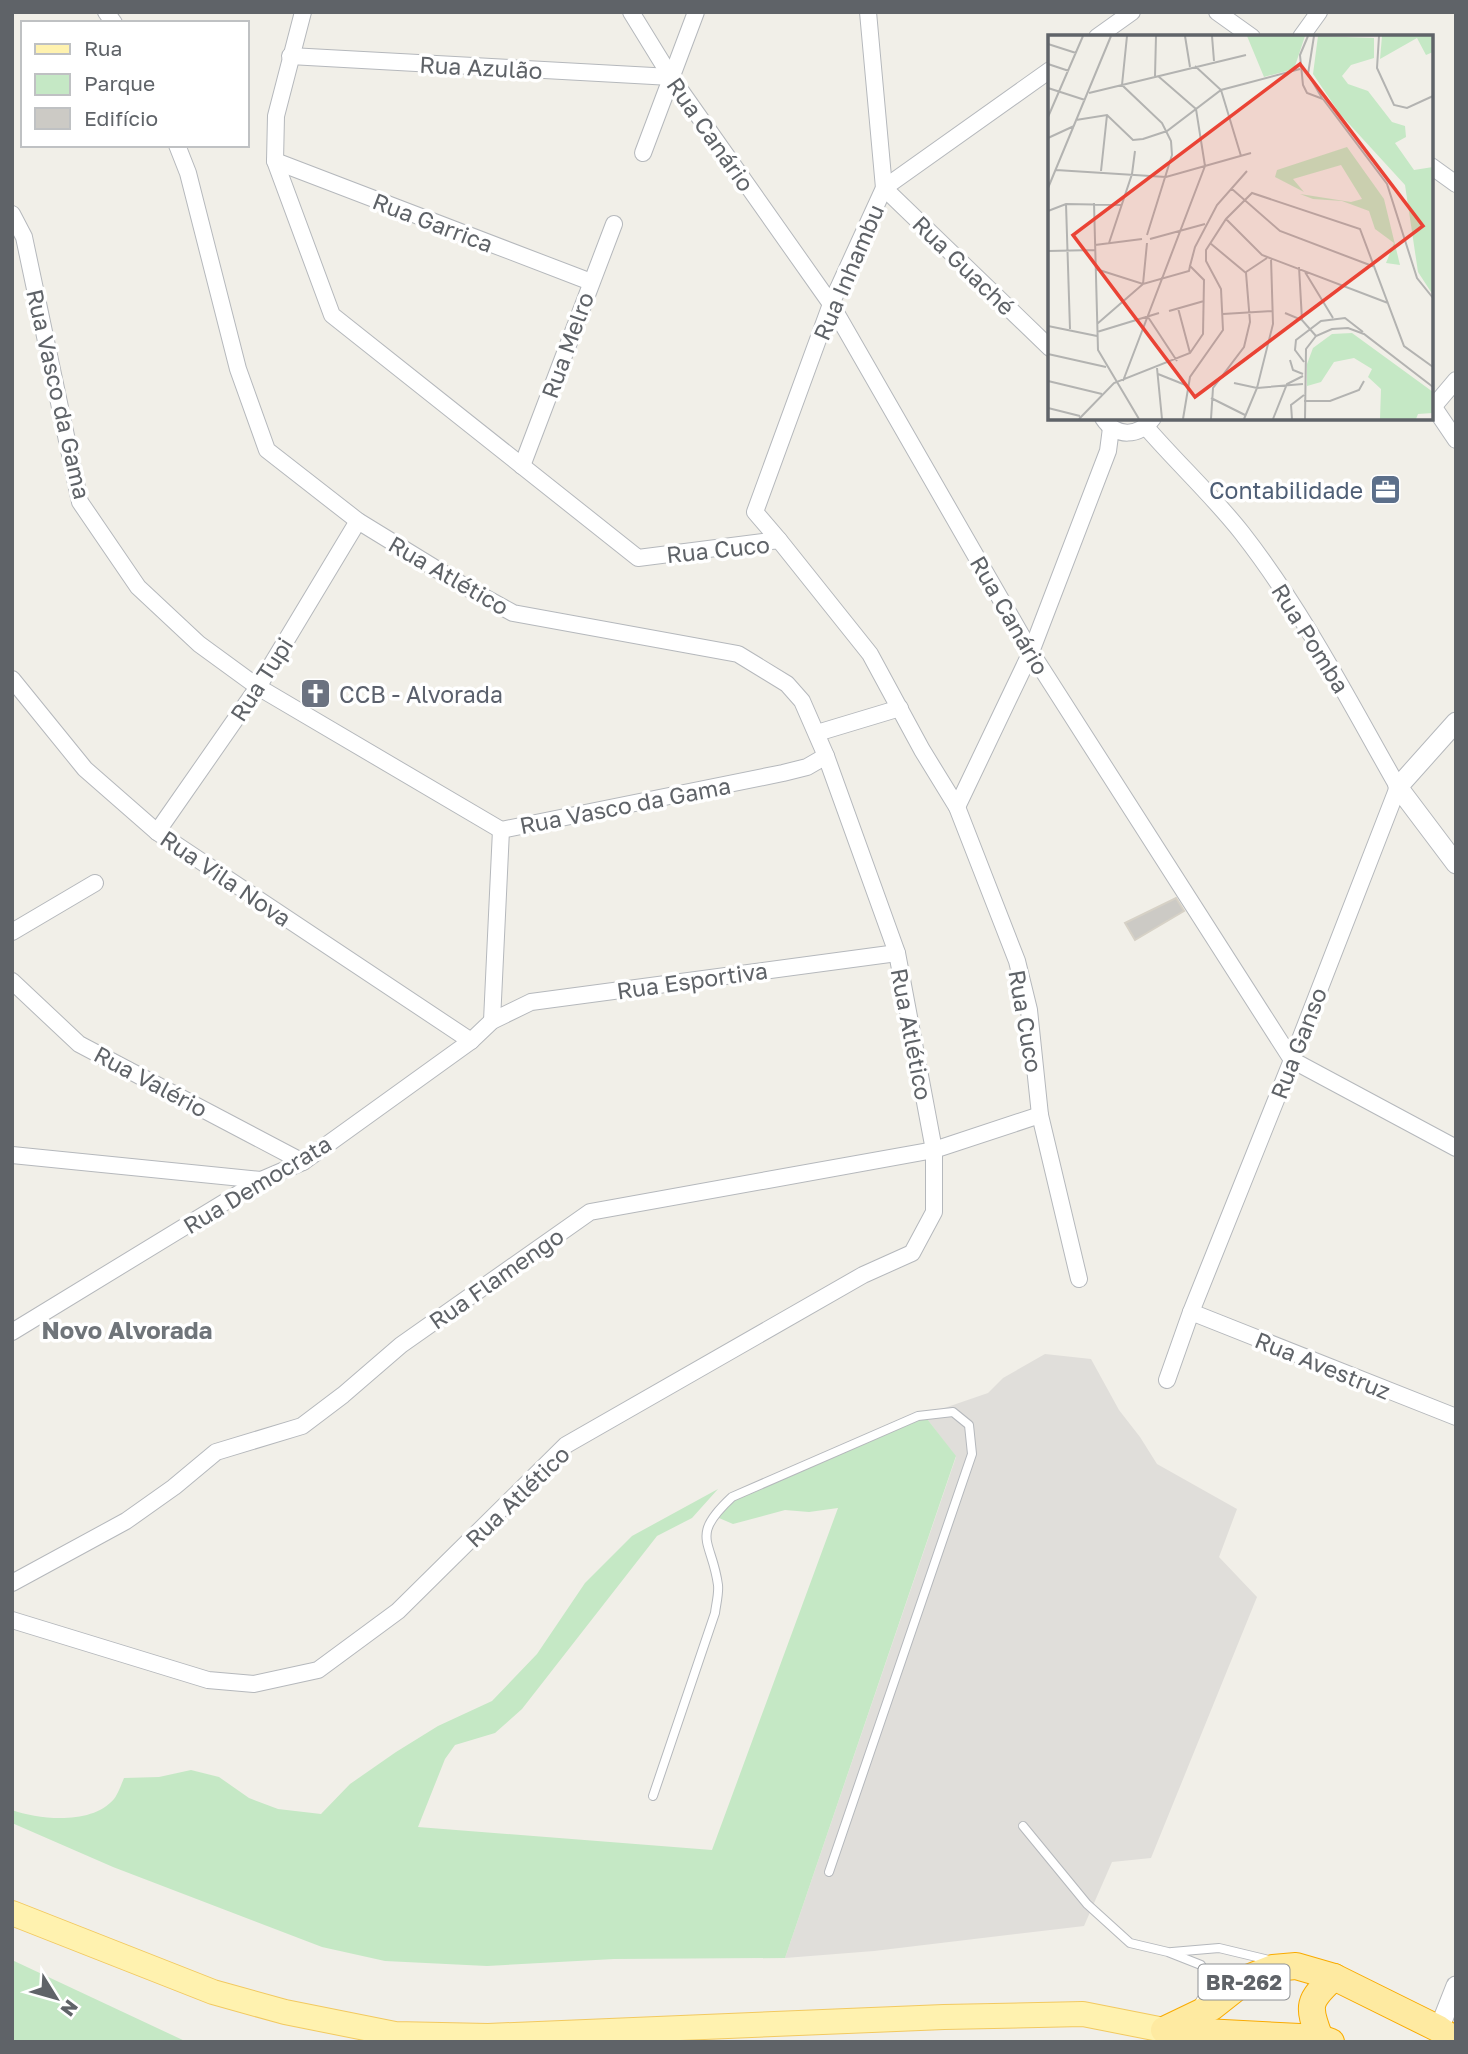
<svg xmlns="http://www.w3.org/2000/svg" width="1468" height="2054" viewBox="0 0 1468 2054" font-family="'Golos Text',sans-serif">
	<style>
		.industrial { fill: #e0deda }
		.green { fill: #c5e8c5 }
		.building { fill: #cccac5; stroke: #d6d1c6; stroke-width: 2 }
		.lines { fill: none; stroke-linecap: round; stroke-linejoin: round }
		.service-casing { stroke: #b5b8bc; stroke-width: 10 }
		.minor-casing { stroke: #b5b8bc; stroke-width: 18 }
		.tertiary-casing { stroke: #b5b8bc; stroke-width: 21 }
		.primary-casing { stroke: #f2c960; stroke-width: 26 }
		.trunk-casing { stroke: #f9ab00; stroke-width: 28 }
		.service { stroke: #fff; stroke-width: 8 }
		.minor { stroke: #fff; stroke-width: 16 }
		.tertiary { stroke: #fff; stroke-width: 19 }
		.primary { stroke: #fff2af; stroke-width: 24 }
		.trunk { stroke: #feeaa1; stroke-width: 26 }
		.labels { text-anchor: middle; dominant-baseline: central; stroke-width: 7; stroke-linejoin: round; paint-order: stroke }
		.shield { fill: #fff; stroke: #8f9295; stroke-width: 2 }
		.shield-label { font-size: 21px; font-weight: bold; fill: #5f6368 }
		.street-label { font-size: 23px; fill: #5f6368; stroke: #fff }
		.service-label { font-size: 23px; fill: #4e5e75; stroke: #fff; text-anchor: end }
		.worship-label { font-size: 23px; fill: #5b616d; stroke: #fff; text-anchor: start }
		.neighbourhood-label { font-size: 24px; font-weight: bold; fill: #70757a; stroke: #fff }
		.inset-road { fill: none; stroke: #b3b3b1; stroke-width: 2 }
		.view { fill: #ea4335; fill-opacity: 0.15; stroke: #ea4335; stroke-width: 3.5 }
		.inset-edge { fill: none; stroke: #5f6368; stroke-width: 3.5 }
	</style>
	<rect width="100%" height="100%" fill="#f1efe8"/>
	<polygon class="industrial" points="1045,1354 1091,1359 1119,1410 1140,1437 1157,1464 1237,1509 1219,1557 1257,1597 1151,1858 1112,1862 1084,1926 874,1951 785,1958 956,1457 924,1415 988,1393 1003,1378"/>
	<g class="green">
		<path d="M924 1415 956 1456 785 1958 614 1959 487 1966 385 1961 322 1947 113 1867 12 1823V1810C40 1820 92 1825 114 1799 118 1794 121 1785 124 1778L159 1777 191 1770 219 1777 249 1798 278 1809 321 1814 350 1784 396 1752 438 1726 492 1701 537 1654 585 1583 632 1536 718 1489 692 1518 657 1536 522 1709 495 1733 455 1745 445 1759 418 1827 712 1850 838 1508 809 1512 785 1510 733 1524 712 1515 732 1497Z"/>
		<polygon points="12,1960 187,2042 12,2042"/>
	</g>
	<polygon class="building" points="1176,898 1184,911 1135,940 1125,923"/>
	<g class="lines">
		<defs>
			<g id="service">
				<path d="M653 1796 715 1613C716 1604 719 1594 718 1585 712 1540 689 1537 732 1497L918 1416 953 1412 969 1425 972 1454 829 1872"/>
				<polyline points="1023,1826 1087,1904 1130,1943 1168,1952 1201,1965 1209,1978 1205,1993 1197,2006"/>
				<polyline points="1172,1952 1219,1948 1269,1960"/>
			</g>
			<g id="minor">
				<polyline points="106,12 114,23"/>
				<polyline points="303,12 276,116 275,161 332,315 638,558 779,540 870,654 922,750 957,807 1017,961 1029,1010 1040,1115 1079,1279"/>
				<polyline points="631,12 671,77 831,304 1031,652 1292,1060 1456,1148"/>
				<polyline points="868,12 884,188 1050,348"/>
				<polyline points="1217,12 1252,37"/>
				<polyline points="1097,37 1132,12"/>
				<polyline points="1301,37 1319,12"/>
				<polyline points="290,56 671,77"/>
				<polyline points="643,153 696,12"/>
				<polyline points="275,161 591,282"/>
				<polyline points="1431,166 1456,184"/>
				<polyline points="12,214 24,237 80,502 138,587 199,644 258,687 501,830 783,773 807,767 826,756"/>
				<polyline points="1431,403 1456,440"/>
				<polyline points="1434,406 1456,380"/>
				<path d="M1103 418C1116 438 1139 437 1153 418"/>
				<path d="M1146 427C1177 463 1213 496 1242 533 1303 611 1349 701 1398 787L1292 1060 1191 1312 1167 1380"/>
				<polyline points="522,466 614,224"/>
				<polyline points="779,540 755,512 831,304 884,188 1050,70"/>
				<polyline points="12,679 85,769 157,832 471,1041"/>
				<polyline points="817,733 900,708"/>
				<polyline points="957,807 1031,652 1108,451 1111,428"/>
				<polyline points="157,832 258,687 358,521"/>
				<polyline points="12,932 95,883"/>
				<polyline points="12,981 79,1044 303,1162"/>
				<polyline points="492,1021 501,830"/>
				<polyline points="12,1155 261,1180"/>
				<polyline points="1191,1312 1456,1417"/>
				<polyline points="12,1332 261,1180 303,1162 471,1041 492,1021 531,1002 897,953"/>
				<polyline points="12,1583 126,1521 174,1487 216,1452 302,1426 343,1395 401,1345 590,1212 934,1150 1040,1115"/>
				<polyline points="12,1620 208,1680 254,1684 318,1670 398,1611 566,1445 863,1275 912,1253 934,1212 934,1150 897,953 826,756 802,701 787,684 738,654 513,613 464,586 358,521 267,450 238,369 188,173 177,145"/>
			</g>
			<g id="tertiary">
				<polyline points="1456,722 1398,787 1456,864"/>
				<polyline points="1439,2029 1456,1986"/>
			</g>
			<polyline id="primary" points="12,1913 213,1992 285,2012 395,2034 488,2036 944,2017 1083,2014 1164,2030"/>
			<g id="trunk">
				<polyline points="1164,2030 1212,2007 1250,1977 1273,1968 1296,1966 1334,1977 1439,2029 1456,2041"/>
				<polyline points="1166,2030 1320,2038 1331,2042"/>
				<path d="M1320 2038C1307 2005 1308 2001 1334 1977"/>
			</g>
		</defs>
		<use href="#service" class="service-casing"/>
		<use href="#minor" class="minor-casing"/>
		<use href="#tertiary" class="tertiary-casing"/>
		<use href="#primary" class="primary-casing"/>
		<use href="#trunk" class="trunk-casing"/>
		<use href="#service" class="service"/>
		<use href="#minor" class="minor"/>
		<use href="#tertiary" class="tertiary"/>
		<use href="#primary" class="primary"/>
		<use href="#trunk" class="trunk"/>
	</g>
	<defs>
		<symbol id="office-square" viewBox="-11 -11 22 22"><rect x="-9" y="-9" width="18" height="18" rx="4" fill="#5c6f8a" stroke="#fff"/><path d="M-6-3h4V-5.5h4V-3h4V5H-6ZM-1-4.5V-3h2v-1.5ZM-6 0V1H6V0Z" fill="#fff"/></symbol>
		<symbol id="church-square" viewBox="-11 -11 22 22"><rect x="-9" y="-9" width="18" height="18" rx="4" fill="#6b7280" stroke="#fff"/><path d="M-1.2-6h2.4v3.5h3.3v2.4h-3.3V6h-2.4V-.1h-3.3v-2.4h3.3Z" fill="#fff"/></symbol>
	</defs>
	<g fill-rule="evenodd">
		<use href="#office-square" x="1368" y="472" width="35" height="35"/>
		<use href="#church-square" x="298" y="676" width="35" height="35"/>
	</g>
	<g class="labels">
		<rect class="shield" x="1198.5" y="1964.5" width="91" height="35" rx="5"/>
		<g class="shield-label">
			<text x="1244" y="1982">BR-262</text>
		</g>
		<g class="street-label">
			<text transform="translate(481 67) rotate(3)">Rua Azulão</text>
			<text transform="translate(711 134) rotate(55)">Rua Canário</text>
			<text transform="translate(433 222) rotate(21)">Rua Garrica</text>
			<text transform="translate(964 265) rotate(44)">Rua Guaché</text>
			<text transform="translate(848 272) rotate(-67)">Rua Inhambu</text>
			<text transform="translate(567 345) rotate(-70)">Rua Melro</text>
			<text transform="translate(59 394) rotate(77)">Rua Vasco da Gama</text>
			<text transform="translate(718 549) rotate(-6)">Rua Cuco</text>
			<text transform="translate(449 575) rotate(30)">Rua Atlético</text>
			<text transform="translate(1010 615) rotate(60)">Rua Canário</text>
			<text transform="translate(1311 638) rotate(58)">Rua Pomba</text>
			<text transform="translate(261 679) rotate(-57)">Rua Tupi</text>
			<text transform="translate(625 805) rotate(-11)">Rua Vasco da Gama</text>
			<text transform="translate(226 878) rotate(34)">Rua Vila Nova</text>
			<text transform="translate(692 980) rotate(-8)">Rua Esportiva</text>
			<text transform="translate(1026 1021) rotate(80)">Rua Cuco</text>
			<text transform="translate(912 1034) rotate(79)">Rua Atlético</text>
			<text transform="translate(1298 1043) rotate(-69)">Rua Ganso</text>
			<text transform="translate(151 1081) rotate(28)">Rua Valério</text>
			<text transform="translate(257 1184) rotate(-31)">Rua Democrata</text>
			<text transform="translate(496 1278) rotate(-35)">Rua Flamengo</text>
			<text transform="translate(1323 1365) rotate(22)">Rua Avestruz</text>
			<text transform="translate(517 1496) rotate(-44)">Rua Atlético</text>
		</g>
		<g class="service-label">
			<text x="1363" y="490">Contabilidade</text>
		</g>
		<g class="worship-label">
			<text x="339" y="694">CCB - Alvorada</text>
		</g>
		<g class="neighbourhood-label">
			<text x="127" y="1329">Novo Alvorada</text>
		</g>
	</g>
	<g transform="translate(1048 35)">
		<rect width="385" height="385" fill="#f1efe8"/>
		<path d="M199 1H257L246 34 216 42ZM270 1 326 3V23L303 30 294 41 300 49 320 56 344 87 357 91 358 102 347 108 366 135 385 132V260L370 237 357 150 292 79 265 39ZM334 1H384L385 17 378 20 369 3 332 24ZM299 112 336 164 352 230 338 228 346 208 327 194 321 176 294 166 265 164 252 159 303 167 314 164 293 130 245 144 256 157 227 142 229 135ZM304 298 385 357V378L370 379 368 384H332L333 354 320 342 324 334 306 323 286 327 273 347 259 351V329L265 313 284 299Z" fill="#c5e8c5"/>
		<path class="inset-road" d="M79 1 74 50 114 88 123 106 124 120 99 200M137 1 142 32M164 1 166 26M260 1 252 20 255 50 259 58 275 64M266 1 260 39 274 63M331 1 329 33 346 70 359 73 385 61M0 9 28 18M0 29 21 36M147 31 173 55 193 121M107 41 108 1M0 53 37 65M41 58 198 20M275 64 339 149 369 243 385 263M0 82 35 1M28 85 59 80 85 105 95 104 119 96 173 55 252 34M0 103 26 91M8 135 118 142 203 118M53 136 59 80M0 153 63 1M184 154 232 196 327 232M46 168 50 315 91 384M18 169 22 294M0 176 18 169 73 170M178 184 214 220 340 268M102 204 157 189M61 208 84 139 87 116M162 208 198 238 202 287 196 312 165 353 163 384M47 210 94 204M0 216 47 215M251 232 254 285M48 234 95 249 141 236 142 231M198 237 219 223M257 237 285 283M130 273 142 318M121 276 156 266M237 278 254 285 268 301M175 279 225 276M100 282 129 326M49 289 95 249 99 208M0 291 49 301M49 297 111 278M0 319 58 332M242 325 245 335 255 339M256 327 247 315 248 305 273 286 297 283 315 297M109 333 114 384M110 339 140 351M0 346 54 359M75 346 157 131 148 74 110 41M186 348 209 353 255 349M163 363 197 380M256 366H282L311 355 316 346M0 373 32 381M31 384 66 348 142 318 155 299 156 245 142 231 147 212 169 170 199 136M135 384 142 342 175 295 173 254 158 226V215L178 184 204 158 312 194 356 311 385 332M196 384 209 353 225 289 223 223M225 384 239 349 255 341M244 384 243 370 256 360M257 384 258 314 268 301 284 294 300 293 316 299 385 352"/>
		<path class="view" d="M252 29 375 191 147 362 25 200Z"/>
		<rect width="385" height="385" class="inset-edge"/>
	</g>
	<rect width="1468" height="2054" fill="none" stroke="#5f6368" stroke-width="28"/>
	<rect x="21" y="21" width="228" height="126" fill="#ffffff" stroke="#bfc1c3" stroke-width="2"/>
	<rect x="35" y="44" width="35" height="10" fill="#fff2af" stroke="#bfc1c3" stroke-width="2"/>
	<text x="84" y="56" font-size="21" fill="#5f6368">Rua</text>
	<rect x="35" y="74" width="35" height="21" fill="#c5e8c5" stroke="#bfc1c3" stroke-width="2"/>
	<text x="84" y="91" font-size="21" fill="#5f6368">Parque</text>
	<rect x="35" y="108" width="35" height="21" fill="#cccac5" stroke="#bfc1c3" stroke-width="2"/>
	<text x="84" y="126" font-size="21" fill="#5f6368">Edifício</text>
	<g transform="translate(56 1998) rotate(127)" stroke="#ffffff" stroke-width="5" paint-order="stroke">
	<path d="M0-5L12 26L0 18L-12 26Z" fill="#5f6368"/>
	<text y="-10" font-size="19" font-weight="bold" text-anchor="middle" fill="#5f6368">N</text>
	</g>
</svg>
